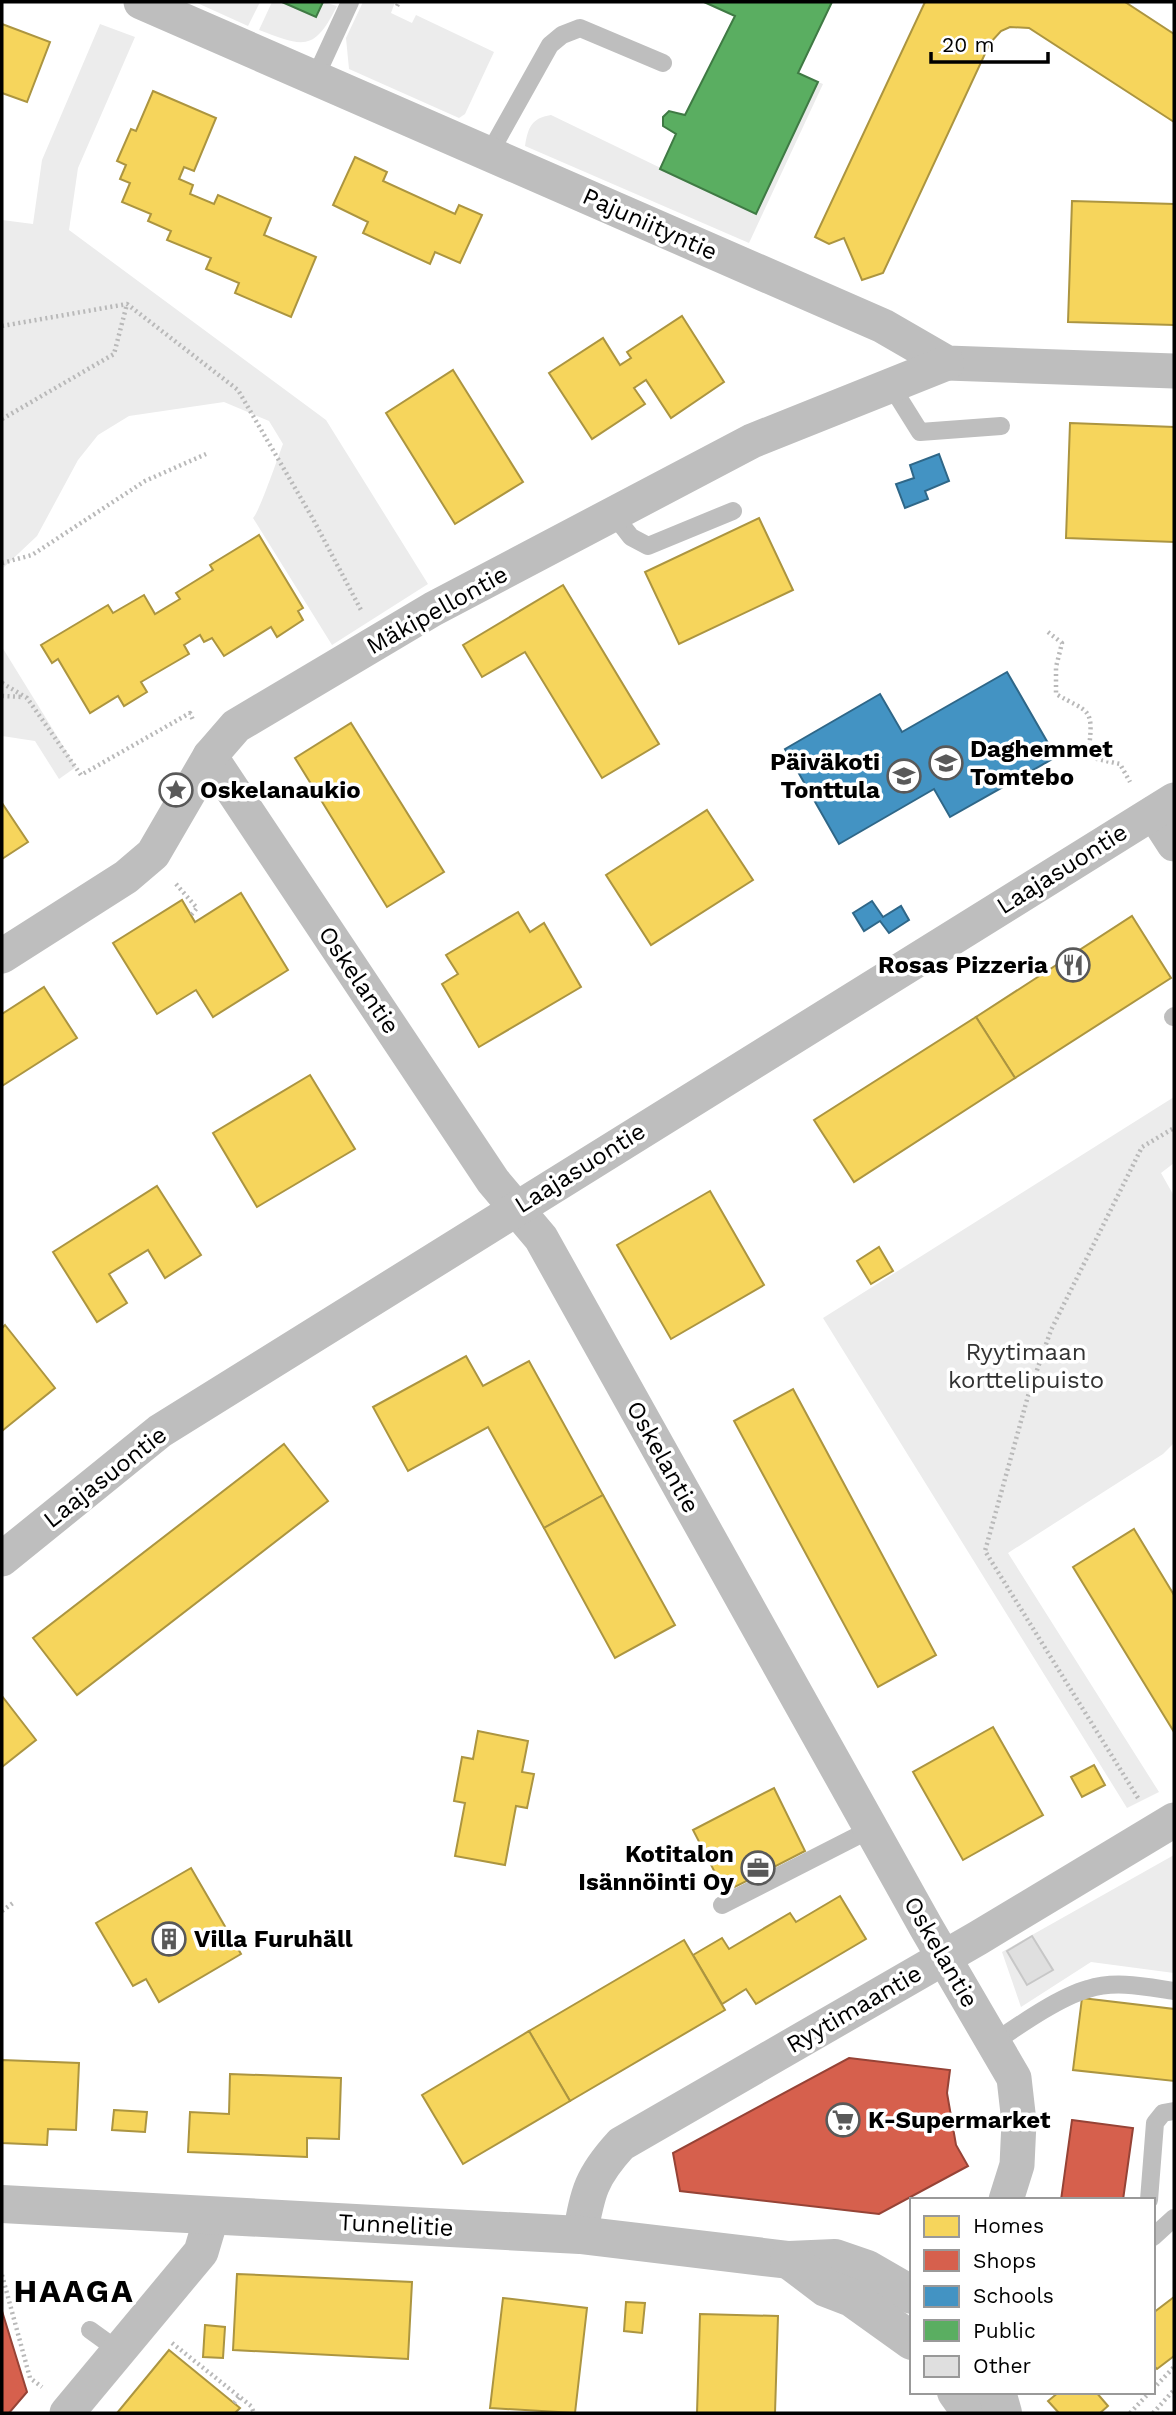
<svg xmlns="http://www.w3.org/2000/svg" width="1176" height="2415" viewBox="0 0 1176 2415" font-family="'Work Sans',sans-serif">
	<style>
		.green { fill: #ececec }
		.homes { fill: #f6d55c; stroke: #ac9540; stroke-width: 2 }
		.shops { fill: #d6604d; stroke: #964336; stroke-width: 2 }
		.schools { fill: #4393c3; stroke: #2f6788; stroke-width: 2 }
		.public { fill: #5aae61; stroke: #3f7a44; stroke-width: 2 }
		.building { fill: #dfdfdf; stroke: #c7c7c7; stroke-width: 2 }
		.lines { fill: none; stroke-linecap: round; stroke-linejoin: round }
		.path { stroke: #b9b9b9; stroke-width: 4.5; stroke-dasharray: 2 3.5; stroke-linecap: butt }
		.service { stroke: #bebebe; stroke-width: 18 }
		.minor { stroke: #bebebe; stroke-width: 35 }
		.tertiary { stroke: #bebebe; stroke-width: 38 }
		.labels { text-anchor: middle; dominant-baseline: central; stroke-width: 7; stroke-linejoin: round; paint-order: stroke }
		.street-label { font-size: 24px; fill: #000; stroke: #fff }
		.poi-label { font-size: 24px; font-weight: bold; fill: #000; stroke: #fff; text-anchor: start }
		.park-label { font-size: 24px; fill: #333; stroke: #fff }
		.district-label { font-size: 32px; font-weight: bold; letter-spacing: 2px; fill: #000; stroke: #fff }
	</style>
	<rect width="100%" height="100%" fill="#fff"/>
	<g class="green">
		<polygon points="195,2 260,2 248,26"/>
		<path d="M272 2H282L315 17 323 2 337 6C314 52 304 47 259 30Z"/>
		<polygon points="363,2 395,2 391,13 412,23 416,15 494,52 465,114 459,118 349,69 346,38"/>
		<path d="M100 24 135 37 78 168 69 230 326 420 428 584 332 645 253 518C259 513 278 457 283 444L269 421 224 402 129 416 98 435 78 460 37 536 2 569V220L33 224 42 160Z"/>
		<path d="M818 82 823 84 749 243 525 146C528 128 531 118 551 115L756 214Z"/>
		<polygon points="2,647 76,767 59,779 35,741 2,736"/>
		<polygon points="1174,1097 1174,1163 1161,1173 1174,1196 1174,1443 1163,1454 1008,1553 1159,1792 1127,1808 823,1318"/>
		<polygon points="1174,1855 1174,1973 1091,1962 1021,2007 1002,1952"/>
	</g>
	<g class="homes">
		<polygon points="925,2 1125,2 1174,34 1174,122 1029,28 1010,27 1001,31 990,43 883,273 862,280 844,238 829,244 815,237"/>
		<polygon points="2,24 50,42 27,102 2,93"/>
		<polygon points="153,91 216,118 194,171 184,167 179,179 193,185 190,194 214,204 218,195 271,218 264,235 316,257 291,317 235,293 239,283 206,269 211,258 167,240 171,231 148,221 151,214 122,202 130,183 120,179 126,165 117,161 131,129 136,131"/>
		<polygon points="355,157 387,172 383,181 455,214 459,205 482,215 460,263 435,252 430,264 363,233 368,222 333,205"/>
		<polygon points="1072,201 1174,204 1174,325 1068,322"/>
		<polygon points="682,316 724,382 671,418 646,380 634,388 645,404 592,439 549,373 603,338 620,365 631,358 627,352"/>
		<polygon points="453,370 523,482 455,524 386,413"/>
		<polygon points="1070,423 1174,427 1174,542 1066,538"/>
		<polygon points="759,518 793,590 679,644 645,572"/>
		<polygon points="259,535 303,608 298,611 303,620 277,637 271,627 224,656 212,638 204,642 200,635 184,645 189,654 141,682 147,692 124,706 118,696 90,713 58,659 52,663 41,645 108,605 113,613 144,595 155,614 180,599 176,593 213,570 210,565"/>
		<polygon points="563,585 659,744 602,778 525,652 482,677 463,645"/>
		<polygon points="351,723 444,872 387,907 295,758"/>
		<polygon points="2,803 28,842 2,859"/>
		<polygon points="707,810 753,880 651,945 606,875"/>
		<polygon points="241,893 288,970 213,1017 196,990 157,1014 113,943 182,900 195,922"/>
		<polygon points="518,912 530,932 544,923 581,987 479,1047 442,984 458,974 446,955"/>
		<polygon points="1132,916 1171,978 1015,1078 976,1017"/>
		<polygon points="44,987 77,1038 2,1086 2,1014"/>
		<polygon points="976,1017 1015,1078 854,1182 814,1120"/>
		<polygon points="310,1075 355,1149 257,1207 213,1133"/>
		<polygon points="157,1186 201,1255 165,1278 148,1250 109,1274 127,1303 97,1322 53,1252"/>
		<polygon points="710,1191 764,1285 671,1339 617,1245"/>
		<polygon points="879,1247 893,1271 871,1284 857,1261"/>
		<polygon points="5,1325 55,1388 2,1431 2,1328"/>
		<polygon points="466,1356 483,1386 529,1361 603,1495 544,1528 488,1427 408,1471 373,1407"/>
		<polygon points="793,1389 936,1655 878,1687 734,1421"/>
		<polygon points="284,1444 328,1501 77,1695 33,1638"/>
		<polygon points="603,1495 675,1625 615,1658 544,1528"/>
		<polygon points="1134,1529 1174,1595 1174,1732 1073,1567"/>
		<polygon points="2,1696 36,1740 2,1767"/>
		<polygon points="993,1727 1043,1815 963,1860 913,1772"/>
		<polygon points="478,1731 528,1741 522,1772 534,1774 527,1808 516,1806 505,1865 455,1856 465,1803 454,1801 462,1757 473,1759"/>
		<polygon points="1094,1765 1105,1785 1082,1797 1071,1777"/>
		<polygon points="774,1788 805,1851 725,1892 693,1830"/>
		<polygon points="191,1868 241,1954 159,2002 146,1979 133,1986 96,1923"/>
		<polygon points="840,1896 866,1939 756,2004 746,1989 722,2004 693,1955 722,1938 729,1949 790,1913 796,1922"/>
		<polygon points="684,1940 725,2010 570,2101 529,2031"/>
		<polygon points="1082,1998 1174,2009 1174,2081 1073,2070"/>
		<polygon points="529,2031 570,2101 463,2164 422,2095"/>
		<polygon points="2,2060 79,2063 76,2130 48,2129 47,2145 2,2143"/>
		<polygon points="230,2074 341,2078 339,2139 307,2138 307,2157 188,2152 190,2112 229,2114"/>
		<polygon points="114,2110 147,2112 145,2132 112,2130"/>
		<polygon points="237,2274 412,2282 408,2359 233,2350"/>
		<polygon points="1174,2297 1174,2356 1157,2369 1153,2365 1153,2313"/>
		<polygon points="503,2298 587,2308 575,2413 490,2408"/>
		<polygon points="626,2302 645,2303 642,2333 624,2331"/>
		<polygon points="700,2314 778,2316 775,2413 697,2413"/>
		<polygon points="205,2325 225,2327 223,2358 203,2357"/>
		<polygon points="169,2350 240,2408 235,2413 117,2413"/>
		<polygon points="1059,2392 1096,2392 1108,2406 1100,2413 1059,2413 1048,2401"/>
	</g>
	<g class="shops">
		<polygon points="849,2058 950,2070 947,2093 956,2145 968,2166 879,2214 680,2191 673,2153"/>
		<polygon points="1072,2120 1133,2128 1123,2200 1061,2200"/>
		<polygon points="2,2311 27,2392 9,2413 2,2413"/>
	</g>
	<g class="schools">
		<polygon points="939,454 949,481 925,491 928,499 905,508 896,484 914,478 910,465"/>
		<polygon points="1007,672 1056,757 950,817 934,789 839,844 785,749 880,694 902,732"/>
		<polygon points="872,901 883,917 901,906 909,920 889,933 880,921 864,931 853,913"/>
	</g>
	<g class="public">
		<polygon points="282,2 323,2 316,17"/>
		<polygon points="704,2 832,2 798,73 818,82 756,214 660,169 676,134 663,126 663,117 669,111 685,115 735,16"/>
	</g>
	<polygon class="building" points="1032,1936 1053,1970 1027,1985 1007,1951"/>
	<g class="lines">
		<g class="path">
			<polyline points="397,6 399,2"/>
			<polyline points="2,326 127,304 238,390 313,519 361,610"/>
			<polyline points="2,419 114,354 127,304"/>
			<polyline points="2,563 32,555 145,481 206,454"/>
			<path d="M1048 632 1062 643 1056 667V694C1088 713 1094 706 1089 748L1097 759 1120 764 1130 782"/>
			<polyline points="2,683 27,698 81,775 190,713 193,720"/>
			<polyline points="2,696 23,697"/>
			<polyline points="176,884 197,908 191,915"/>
			<polyline points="1138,1798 985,1551 1028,1396 1051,1330 1142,1147 1174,1128"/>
			<polyline points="2,1911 13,1903"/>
			<polyline points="2,2275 30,2378 42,2387"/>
			<polyline points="172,2343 251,2406 254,2413"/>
			<polyline points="1153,2389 1174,2367"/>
			<polyline points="234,2403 239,2397"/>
			<polyline points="1130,2413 1150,2392"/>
			<polyline points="1153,2413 1174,2390"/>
		</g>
		<g class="service">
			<polyline points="315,78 350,2"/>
			<polyline points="489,154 550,45 562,35 580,28 663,63"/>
			<polyline points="890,384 920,432 1001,426"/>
			<polyline points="613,514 631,537 648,546 733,511"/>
			<polyline points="1173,1017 1174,1016"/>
			<polyline points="722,1905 871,1829"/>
			<path d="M993 2043C1018 2026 1059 1997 1088 1989 1115 1980 1147 1987 1174 1991"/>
			<polyline points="1149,2200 1155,2123 1163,2113 1174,2111"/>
			<polyline points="1153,2237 1174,2218"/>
			<polyline points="90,2330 119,2351"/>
		</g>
		<g class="minor">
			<polyline points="141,2 883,326 947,363 1174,371"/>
			<polyline points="210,756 493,1181 541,1238 926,1927 1014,2078 1019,2122 1017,2165 1006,2200"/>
			<polyline points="1154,813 1174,844"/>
			<polyline points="2,956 126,877 153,854 210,756 236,726 433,609 752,441 947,363"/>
			<polyline points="2,1559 160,1431 1174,800"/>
			<path d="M580 2235C588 2191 591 2177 621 2144L978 1938 1174 1820"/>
			<polyline points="67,2413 201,2252 212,2215"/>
		</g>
		<g class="tertiary">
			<polyline points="2,2204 580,2235 789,2260 835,2258 867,2269 912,2295"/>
			<polyline points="789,2260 826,2288 852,2298 912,2341"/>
			<polyline points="956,2392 971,2413"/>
			<polyline points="997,2392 1003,2413"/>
		</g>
	</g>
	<defs>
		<symbol id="school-ring" viewBox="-11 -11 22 22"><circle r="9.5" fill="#fff" stroke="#595959" stroke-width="1.5"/><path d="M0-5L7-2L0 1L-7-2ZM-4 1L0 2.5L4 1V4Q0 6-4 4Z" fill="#595959"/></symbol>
		<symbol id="sight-ring" viewBox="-11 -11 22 22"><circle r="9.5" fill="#fff" stroke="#595959" stroke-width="1.5"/><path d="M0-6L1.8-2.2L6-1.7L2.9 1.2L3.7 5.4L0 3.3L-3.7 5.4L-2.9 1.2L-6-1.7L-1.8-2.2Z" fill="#595959"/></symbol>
		<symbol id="restaurant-ring" viewBox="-11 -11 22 22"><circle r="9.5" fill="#fff" stroke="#595959" stroke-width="1.5"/><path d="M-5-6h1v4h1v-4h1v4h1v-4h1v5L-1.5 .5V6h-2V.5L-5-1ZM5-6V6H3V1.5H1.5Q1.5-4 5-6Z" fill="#595959"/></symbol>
		<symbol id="office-ring" viewBox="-11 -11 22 22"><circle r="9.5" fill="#fff" stroke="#595959" stroke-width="1.5"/><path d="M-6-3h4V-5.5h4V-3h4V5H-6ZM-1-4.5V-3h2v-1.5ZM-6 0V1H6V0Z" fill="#595959"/></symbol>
		<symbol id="building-ring" viewBox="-11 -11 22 22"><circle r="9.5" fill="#fff" stroke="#595959" stroke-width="1.5"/><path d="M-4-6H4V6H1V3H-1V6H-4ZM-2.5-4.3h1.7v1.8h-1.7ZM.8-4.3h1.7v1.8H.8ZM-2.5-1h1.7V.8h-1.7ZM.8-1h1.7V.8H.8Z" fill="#595959"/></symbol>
		<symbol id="supermarket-ring" viewBox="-11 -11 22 22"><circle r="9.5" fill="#fff" stroke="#595959" stroke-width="1.5"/><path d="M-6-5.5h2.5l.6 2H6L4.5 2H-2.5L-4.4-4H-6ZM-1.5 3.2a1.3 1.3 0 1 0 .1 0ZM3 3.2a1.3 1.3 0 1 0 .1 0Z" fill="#595959"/></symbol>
	</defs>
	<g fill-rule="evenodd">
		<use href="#school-ring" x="927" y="744" width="38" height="38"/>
		<use href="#school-ring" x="885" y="757" width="38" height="38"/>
		<use href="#sight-ring" x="157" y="771" width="38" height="38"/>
		<use href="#restaurant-ring" x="1054" y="946" width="38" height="38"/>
		<use href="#office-ring" x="739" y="1849" width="38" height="38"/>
		<use href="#building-ring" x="150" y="1920" width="38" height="38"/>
		<use href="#supermarket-ring" x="824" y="2101" width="38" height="38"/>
	</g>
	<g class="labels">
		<g class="street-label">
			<text transform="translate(650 224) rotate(24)">Pajuniityntie</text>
			<text transform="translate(437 610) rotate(-29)">Mäkipellontie</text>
			<text transform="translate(1062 869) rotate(-32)">Laajasuontie</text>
			<text transform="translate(359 980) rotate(56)">Oskelantie</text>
			<text transform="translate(580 1168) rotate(-32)">Laajasuontie</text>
			<text transform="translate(663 1457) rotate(61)">Oskelantie</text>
			<text transform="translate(105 1477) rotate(-38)">Laajasuontie</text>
			<text transform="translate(941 1952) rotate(60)">Oskelantie</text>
			<text transform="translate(854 2009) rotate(-30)">Ryytimaantie</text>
			<text transform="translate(396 2225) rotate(3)">Tunnelitie</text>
		</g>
		<g class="poi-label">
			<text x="970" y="749">Daghemmet<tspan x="970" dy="28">Tomtebo</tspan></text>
			<text x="880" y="762" text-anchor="end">Päiväkoti<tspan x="880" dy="28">Tonttula</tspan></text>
			<text x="200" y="790">Oskelanaukio</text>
			<text x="1048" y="965" text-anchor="end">Rosas Pizzeria</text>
			<text x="734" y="1854" text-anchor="end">Kotitalon<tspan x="734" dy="28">Isännöinti Oy</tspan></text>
			<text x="194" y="1939">Villa Furuhäll</text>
			<text x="868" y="2120">K-Supermarket</text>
		</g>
		<g class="park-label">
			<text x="1026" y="1352">Ryytimaan<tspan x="1026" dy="28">korttelipuisto</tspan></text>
		</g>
		<g class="district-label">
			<text x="74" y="2291">HAAGA</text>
		</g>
	</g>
	<rect width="1176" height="2415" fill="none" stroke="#000000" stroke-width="7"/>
	<rect x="910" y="2198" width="245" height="196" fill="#ffffff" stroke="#999999" stroke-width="2"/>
	<rect x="924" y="2216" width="35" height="21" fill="#f6d55c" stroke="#999999" stroke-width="2"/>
	<text x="973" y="2233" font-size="21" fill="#000000">Homes</text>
	<rect x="924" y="2250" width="35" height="21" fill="#d6604d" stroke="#999999" stroke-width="2"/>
	<text x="973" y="2268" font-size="21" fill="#000000">Shops</text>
	<rect x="924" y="2286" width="35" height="21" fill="#4393c3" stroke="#999999" stroke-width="2"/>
	<text x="973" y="2303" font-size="21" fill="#000000">Schools</text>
	<rect x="924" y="2320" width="35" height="21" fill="#5aae61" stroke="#999999" stroke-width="2"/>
	<text x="973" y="2338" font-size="21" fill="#000000">Public</text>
	<rect x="924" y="2356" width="35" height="21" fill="#dfdfdf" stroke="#999999" stroke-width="2"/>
	<text x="973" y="2373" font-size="21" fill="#000000">Other</text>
	<path d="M931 52v10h117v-10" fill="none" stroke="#000000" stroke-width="3.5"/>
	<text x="942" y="52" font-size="21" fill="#000000" stroke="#ffffff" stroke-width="5" paint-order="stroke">20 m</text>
</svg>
